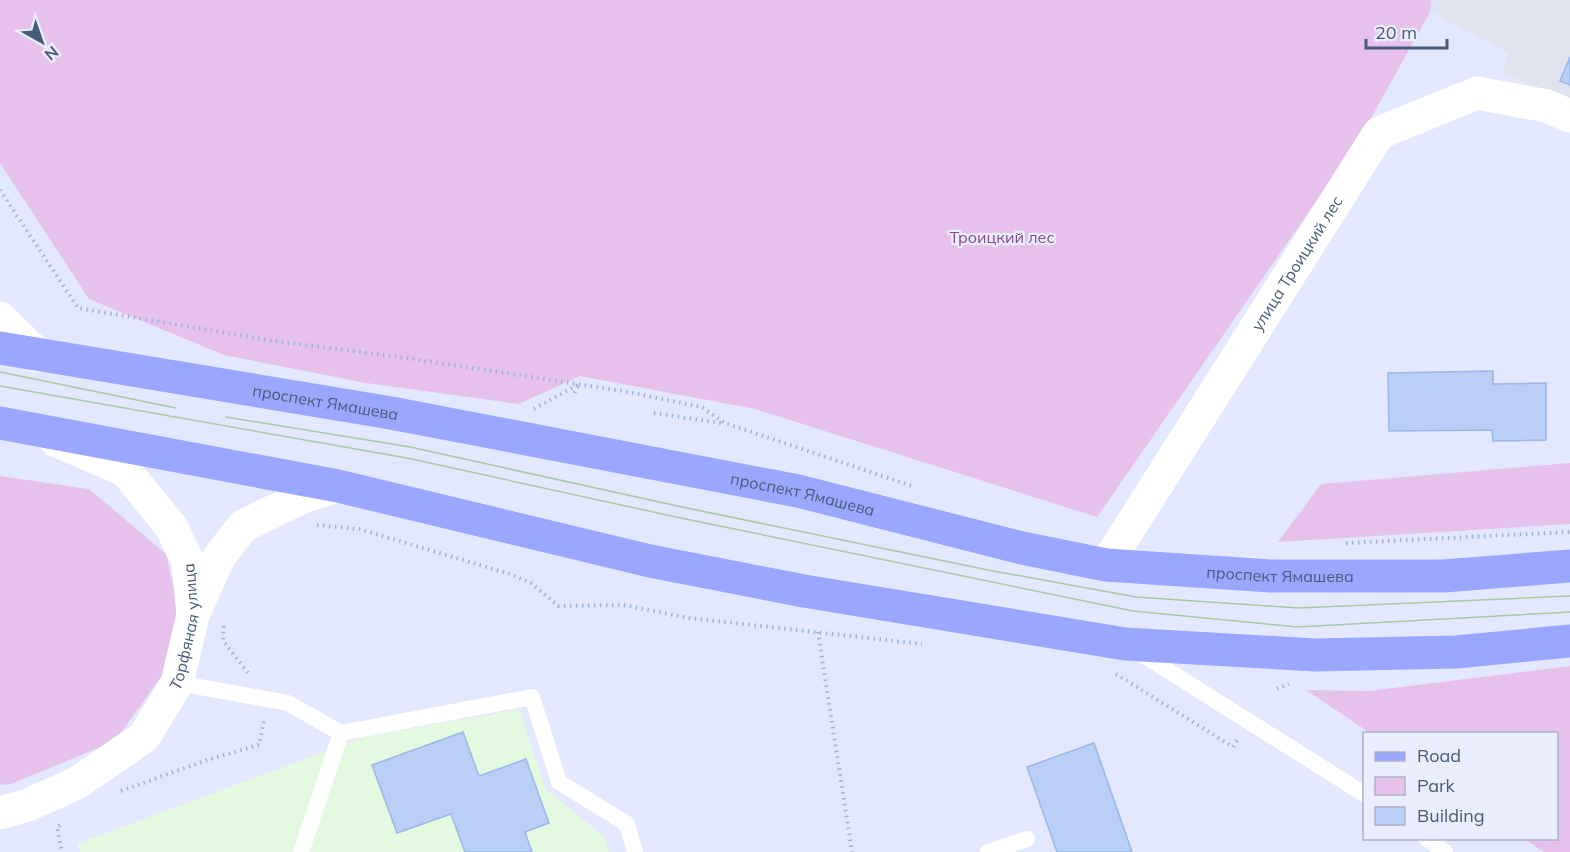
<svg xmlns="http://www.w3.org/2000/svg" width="1570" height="852" viewBox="0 0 1570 852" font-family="Mulish,sans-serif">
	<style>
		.industrial { fill: #dee3ed }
		.education { fill: #e4fae0 }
		.green { fill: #e5c1ec }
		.building { fill: #bacff5; stroke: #99b7e8; stroke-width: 1.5 }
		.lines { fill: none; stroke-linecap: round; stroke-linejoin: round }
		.path { stroke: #9cb3da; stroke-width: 4; stroke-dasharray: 1.5 4.5; stroke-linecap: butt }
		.lane { stroke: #fff; stroke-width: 16 }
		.street { stroke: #fff; stroke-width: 33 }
		.secondary { stroke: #fff; stroke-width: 33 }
		.primary { stroke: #99a7ff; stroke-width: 33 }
		.tram { stroke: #aac8a1; stroke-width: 1.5 }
		.labels { text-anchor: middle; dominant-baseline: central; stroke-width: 4.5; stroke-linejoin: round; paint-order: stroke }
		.park-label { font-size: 16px; fill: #86448b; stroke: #ebeeff }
		.street-label { font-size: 16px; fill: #485b78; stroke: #ebeeff }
	</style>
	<rect width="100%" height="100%" fill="#e4e8fe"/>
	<polygon class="industrial" points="1431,0 1570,0 1570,104 1503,72 1509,53 1430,12"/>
	<polygon class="education" points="519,709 546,789 605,838 609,852 80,852 77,844 364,737"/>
	<g class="green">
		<polygon points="0,0 1431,0 1430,12 1360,138 1097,517 755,409 580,376 519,404 366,383 224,355 89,299 0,163"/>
		<polygon points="1570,463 1570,524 1278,542 1321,484"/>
		<polygon points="0,476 89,489 166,554 178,607 168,667 115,741 11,784 0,785"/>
		<polygon points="1570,666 1570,852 1544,852 1524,839 1556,838 1556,734 1370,733 1306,690 1369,691"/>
	</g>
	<g class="building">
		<polygon points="1570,57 1570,85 1560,81"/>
		<polygon points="1493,371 1493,384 1546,383 1546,440 1493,441 1492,430 1389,431 1388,373"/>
		<polygon points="463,732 479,776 526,759 549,823 525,832 532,852 465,852 451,814 397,833 372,765"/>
		<polygon points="1094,743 1132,852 1057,852 1027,767"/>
	</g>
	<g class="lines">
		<g class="path">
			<polyline points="0,190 78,308 274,341 407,358 623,391 701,407 725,423 915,487"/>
			<polyline points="534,409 579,384 574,394"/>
			<polyline points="654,413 721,423"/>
			<polyline points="317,525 359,529 510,574 531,583 558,606 623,605 689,618 922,644"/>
			<polyline points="1346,543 1570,532"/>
			<polyline points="224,626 223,641 248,673"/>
			<polyline points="818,632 852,852"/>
			<polyline points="1116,674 1233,747 1238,739"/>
			<polyline points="1277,689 1289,684"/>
			<polyline points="121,791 207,760 259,745 264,721"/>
			<polyline points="60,825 57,827 62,852"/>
		</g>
		<g class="lane">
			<polyline points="1137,651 1364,794"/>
			<polyline points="177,683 288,703 341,733 532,697 559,782 627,824 635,852"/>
			<polyline points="1426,838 1445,852"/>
			<polyline points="301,852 341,733"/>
			<polyline points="988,852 1027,839"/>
		</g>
		<path class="street" id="s1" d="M1106 565 1379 133 1477 93 1547 106 1570 116"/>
		<g class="secondary">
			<polyline points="0,318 39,356"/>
			<polyline points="194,613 219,557 243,526 305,496 338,486"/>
			<path id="s2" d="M0 813 28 805 77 783 144 737 177 683 193 615 188 562 172 528 126 471 55 440"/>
		</g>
		<g class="primary">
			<path id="s3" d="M0 348 391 413 798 491 1022 548 1106 565 1271 576H1444L1570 566"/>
			<polyline points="0,423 338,486 650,561 804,591 1125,644 1315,655 1456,652 1570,641"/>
		</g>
		<g class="tram">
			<polyline points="0,372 176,408"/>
			<polyline points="0,386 407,458 676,517 1133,611 1297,627 1570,612"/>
			<polyline points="226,417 410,447 682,507 988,570 1136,597 1299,608 1570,596"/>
		</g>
	</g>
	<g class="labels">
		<g class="park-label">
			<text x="1002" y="237">Троицкий лес</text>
		</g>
		<g class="street-label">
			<text stroke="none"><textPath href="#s1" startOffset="357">улица Троицкий лес</textPath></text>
			<text stroke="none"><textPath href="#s3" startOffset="330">проспект Ямашева</textPath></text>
			<text stroke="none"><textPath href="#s3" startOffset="816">проспект Ямашева</textPath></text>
			<text stroke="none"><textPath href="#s3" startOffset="1302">проспект Ямашева</textPath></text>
			<text stroke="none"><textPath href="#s2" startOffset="285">Торфяная улица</textPath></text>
		</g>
	</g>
	<rect x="1363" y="732" width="195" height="108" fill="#ebeeff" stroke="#aab3c9" stroke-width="1.5"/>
	<rect x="1375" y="752" width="30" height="9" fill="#99a7ff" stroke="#aab3c9" stroke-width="1.5"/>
	<text x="1417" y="762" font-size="18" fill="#485b78">Road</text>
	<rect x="1375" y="777" width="30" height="18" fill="#e5c1ec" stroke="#aab3c9" stroke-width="1.5"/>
	<text x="1417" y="792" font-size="18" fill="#485b78">Park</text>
	<rect x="1375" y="807" width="30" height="18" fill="#bacff5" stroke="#aab3c9" stroke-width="1.5"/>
	<text x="1417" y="822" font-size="18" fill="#485b78">Building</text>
	<g transform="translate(42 42) rotate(140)" stroke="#ebeeff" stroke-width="4.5" paint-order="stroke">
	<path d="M0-4.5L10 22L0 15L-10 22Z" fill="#485b78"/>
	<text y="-9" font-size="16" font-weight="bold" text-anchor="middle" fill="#485b78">N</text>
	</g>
	<path d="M1366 39v9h81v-9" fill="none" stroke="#485b78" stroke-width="3"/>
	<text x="1375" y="39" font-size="18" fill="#485b78" stroke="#ebeeff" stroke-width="4.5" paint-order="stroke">20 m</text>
</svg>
